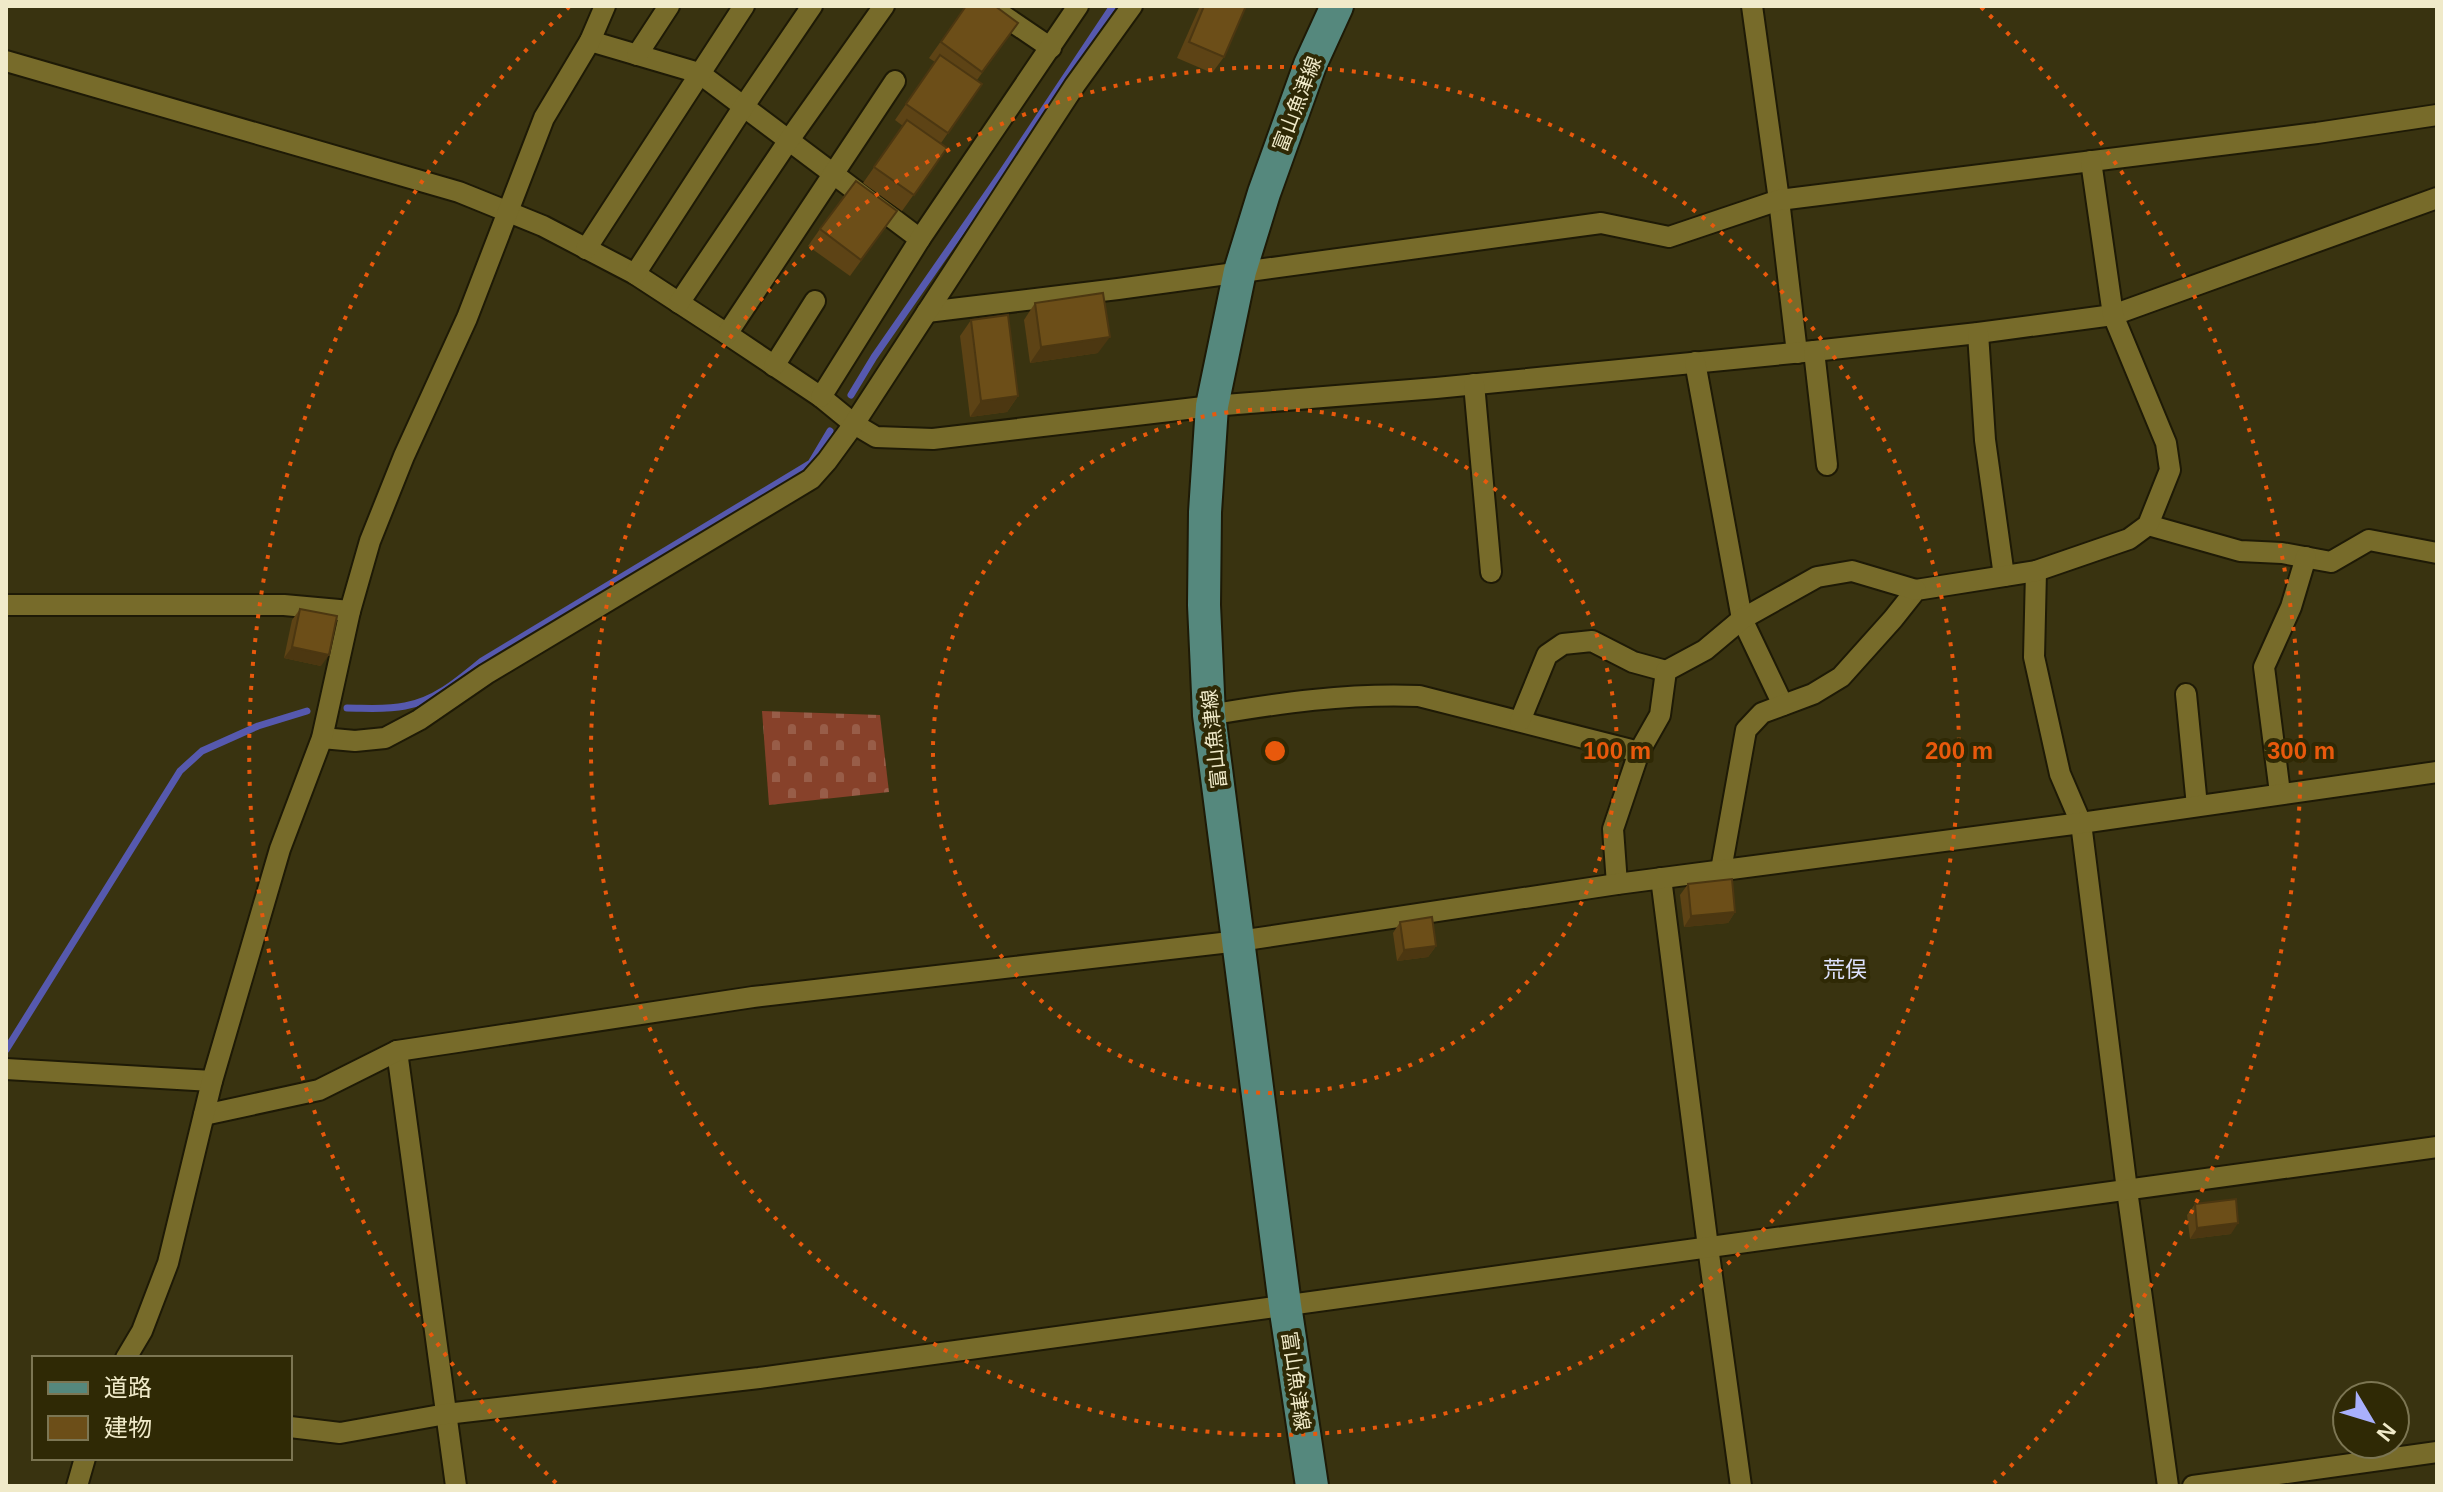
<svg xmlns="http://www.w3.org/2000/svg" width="2443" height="1492" viewBox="0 0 2443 1492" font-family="Arial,'Noto Sans JP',sans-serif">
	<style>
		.cemetery { fill: url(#cemetery-stones) }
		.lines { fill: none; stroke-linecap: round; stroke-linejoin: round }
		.stream { stroke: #5659ae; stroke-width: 7 }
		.street-casing { stroke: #1e1a06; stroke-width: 24 }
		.primary-casing { stroke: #1e1a06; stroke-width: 36 }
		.street { stroke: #776b2a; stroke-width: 20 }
		.primary { stroke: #55887d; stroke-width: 32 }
		.wall { fill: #5d4315 }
		.shaded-wall { fill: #4c3711 }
		.building { fill: #6c4e18; stroke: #4c3711; stroke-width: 2 }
		.ring { fill: none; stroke: #e8590c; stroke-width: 4; stroke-dasharray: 4 8 }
		.labels { text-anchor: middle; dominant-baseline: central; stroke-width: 8; stroke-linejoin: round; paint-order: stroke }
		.street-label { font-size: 20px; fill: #f0eac9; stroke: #2f2905 }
		.neighbourhood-label { font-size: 22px; fill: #dee2ff; stroke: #2f2905 }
		.centre { fill: #e8590c; stroke: #2f2905; stroke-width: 4 }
		.ring-label { font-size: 24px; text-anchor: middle; font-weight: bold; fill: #e8590c; stroke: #2f2905; stroke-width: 8; stroke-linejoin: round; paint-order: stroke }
	</style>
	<defs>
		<pattern id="cemetery-stones" width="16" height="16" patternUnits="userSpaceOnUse" patternTransform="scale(2)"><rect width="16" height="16" fill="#87412a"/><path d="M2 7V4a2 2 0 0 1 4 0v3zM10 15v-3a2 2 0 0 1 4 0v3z" fill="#985d48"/></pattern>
	</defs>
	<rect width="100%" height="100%" fill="#393310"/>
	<polygon class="cemetery" points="762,711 880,715 889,792 769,805"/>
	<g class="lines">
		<g class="stream">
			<polyline points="851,395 874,357 1001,174 1113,6"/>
			<path d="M347 708C365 708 386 710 405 706 435 701 459 680 482 661L811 463 830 431"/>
			<polyline points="6,1050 180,771 202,751 258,726 307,711"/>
		</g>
		<defs>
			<g id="street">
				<polyline points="989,6 1051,48"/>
				<polyline points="1752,6 1779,200 1797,353"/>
				<polyline points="590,41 699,73 920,239"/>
				<polyline points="637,55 669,6"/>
				<polyline points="6,61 459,192 543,226 635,274 727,334 821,397 854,424 876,437 933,439 1212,406 1436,388 1814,351 1978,333 2113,315 2437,198"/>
				<polyline points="586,249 744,6"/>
				<polyline points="635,274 744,106 812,6"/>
				<polyline points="679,303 789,140 884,6"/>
				<polyline points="927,312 1118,289 1601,223 1669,237 1779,200 2317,133 2437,115"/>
				<polyline points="1978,333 1985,440 2004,576"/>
				<polyline points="727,334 895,81"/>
				<polyline points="1814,351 1827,465"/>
				<polyline points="1695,362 1742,619 1783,705"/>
				<polyline points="774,366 815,301"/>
				<polyline points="1474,384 1491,572"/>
				<polyline points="821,397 920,239 1078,6"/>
				<polyline points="2148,525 2240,551 2282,553 2331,562 2369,540 2437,553"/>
				<polyline points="2036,571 2034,657 2060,774 2081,823 2127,1190 2168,1486"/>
				<polyline points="6,605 284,605 350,611"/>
				<polyline points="2186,694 2197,806"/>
				<path d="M1209 715C1278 703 1349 693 1419 696L1639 752"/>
				<polyline points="1520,721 1547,655 1563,644 1592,641 1633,662 1666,671"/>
				<polyline points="322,738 355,741 385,738 419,720 486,674 811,479 827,461 854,424 1075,85 1132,6"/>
				<polyline points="2280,793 2264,667 2291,607 2306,557"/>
				<polyline points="1721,870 1746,730 1762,713 1813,694 1841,677 1893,619 1916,590 2036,571 2129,539 2148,525 2170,470 2166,443 2113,315 2091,161"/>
				<polyline points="1661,878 1708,1247 1741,1486"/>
				<polyline points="1617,884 1613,829 1639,752 1660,715 1666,671 1705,650 1742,619 1817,577 1852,571 1916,590"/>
				<polyline points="397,1051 456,1486"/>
				<polyline points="6,1069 212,1081"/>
				<polyline points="204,1115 319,1090 397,1051 457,1042 753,997 1239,941 1617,884 2081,823 2437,772"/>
				<polyline points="126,1358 142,1331 168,1263 212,1081 280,849 322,738 350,611 370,541 404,456 467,318 544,118 590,41 605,6"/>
				<polyline points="290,1427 340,1433 446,1414 759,1378 2437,1147"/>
				<polyline points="77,1486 85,1458"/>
				<polyline points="2193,1486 2437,1452"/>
			</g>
			<polyline id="primary" points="1312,1486 1285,1305 1209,715 1204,605 1205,512 1212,406 1240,271 1264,193 1310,65 1337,6"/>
		</defs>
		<use href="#street" class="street-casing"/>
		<use href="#primary" class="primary-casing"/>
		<use href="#street" class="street"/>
		<use href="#primary" class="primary"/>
	</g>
	<g class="wall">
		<polygon points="966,6 1018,23 977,80 982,84 941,143 947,148 902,211 863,183 903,126 895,120 935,62 929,58"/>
		<polygon points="1200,6 1246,6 1224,57 1212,73 1177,58"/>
		<polygon points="897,211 850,276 808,246 820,229"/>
		<polygon points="1035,303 1098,353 1030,363 1024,320"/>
		<polygon points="971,320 1018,396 1007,412 970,417 960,336"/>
		<polygon points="300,609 321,666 284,658 292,620"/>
		<polygon points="1688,884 1735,912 1728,923 1684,927 1680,895"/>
		<polygon points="1400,922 1436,946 1428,957 1397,961 1393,933"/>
		<polygon points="2195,1204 2231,1234 2190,1239 2187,1215"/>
	</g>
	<g class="shaded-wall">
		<polygon points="1110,337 1098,353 1030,363 1041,347"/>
		<polygon points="1018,396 1007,412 970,417 981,401"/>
		<polygon points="292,647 329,655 321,666 284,658"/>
		<polygon points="1735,912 1728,923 1684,927 1691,916"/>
		<polygon points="1436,946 1428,957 1397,961 1404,950"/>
		<polygon points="2238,1223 2231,1234 2190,1239 2197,1228"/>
	</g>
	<g class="building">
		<polygon points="966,6 995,6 1018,23 982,72 941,42"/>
		<polygon points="1204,6 1246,6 1224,57 1189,42"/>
		<polygon points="940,55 982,84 948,133 906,104"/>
		<polygon points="907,120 947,148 914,195 874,167"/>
		<polygon points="856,181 897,211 861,260 820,229"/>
		<polygon points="1103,293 1110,337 1041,347 1035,303"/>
		<polygon points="1008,315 1018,396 981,401 971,320"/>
		<polygon points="300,609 337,616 329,655 292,647"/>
		<polygon points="1732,879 1735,912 1691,916 1688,884"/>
		<polygon points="1432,917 1436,946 1404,950 1400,922"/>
		<polygon points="2236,1199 2238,1223 2197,1228 2195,1204"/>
	</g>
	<g class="ring">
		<circle cx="1275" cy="751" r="342"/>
		<circle cx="1275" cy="751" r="684"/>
		<path d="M556 1483A1026 1026 0 0 1 569 7M1981 7A1026 1026 0 0 1 1994 1483"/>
	</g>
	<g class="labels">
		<g class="street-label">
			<text transform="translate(1297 104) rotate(-69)">富山魚津線</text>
			<text transform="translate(1214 739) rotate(-96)">富山魚津線</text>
			<text transform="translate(1296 1381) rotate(82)">富山魚津線</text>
		</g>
		<g class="neighbourhood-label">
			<text x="1845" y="969">荒俣</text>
		</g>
	</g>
	<circle cx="1275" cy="751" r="12" class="centre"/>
	<g class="ring-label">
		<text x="1617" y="759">100 m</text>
		<text x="1959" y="759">200 m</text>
		<text x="2301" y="759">300 m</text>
	</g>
	<rect width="2443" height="1492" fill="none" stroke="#f0eac9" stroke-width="16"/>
	<rect x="32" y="1356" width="260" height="104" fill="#2f2905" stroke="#7c7653" stroke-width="2"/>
	<rect x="48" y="1382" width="40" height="12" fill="#55887d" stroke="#7c7653" stroke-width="2"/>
	<text x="104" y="1396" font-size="24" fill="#f0eac9">道路</text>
	<rect x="48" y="1416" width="40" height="24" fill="#6c4e18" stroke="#7c7653" stroke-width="2"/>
	<text x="104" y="1436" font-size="24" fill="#f0eac9">建物</text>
	<g transform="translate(2371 1420) rotate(128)"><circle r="38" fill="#2f2905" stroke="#7c7653" stroke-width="2"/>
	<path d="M0-6L14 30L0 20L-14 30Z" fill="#a9b0fc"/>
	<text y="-12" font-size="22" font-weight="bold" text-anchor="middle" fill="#f0eac9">N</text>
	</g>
</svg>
